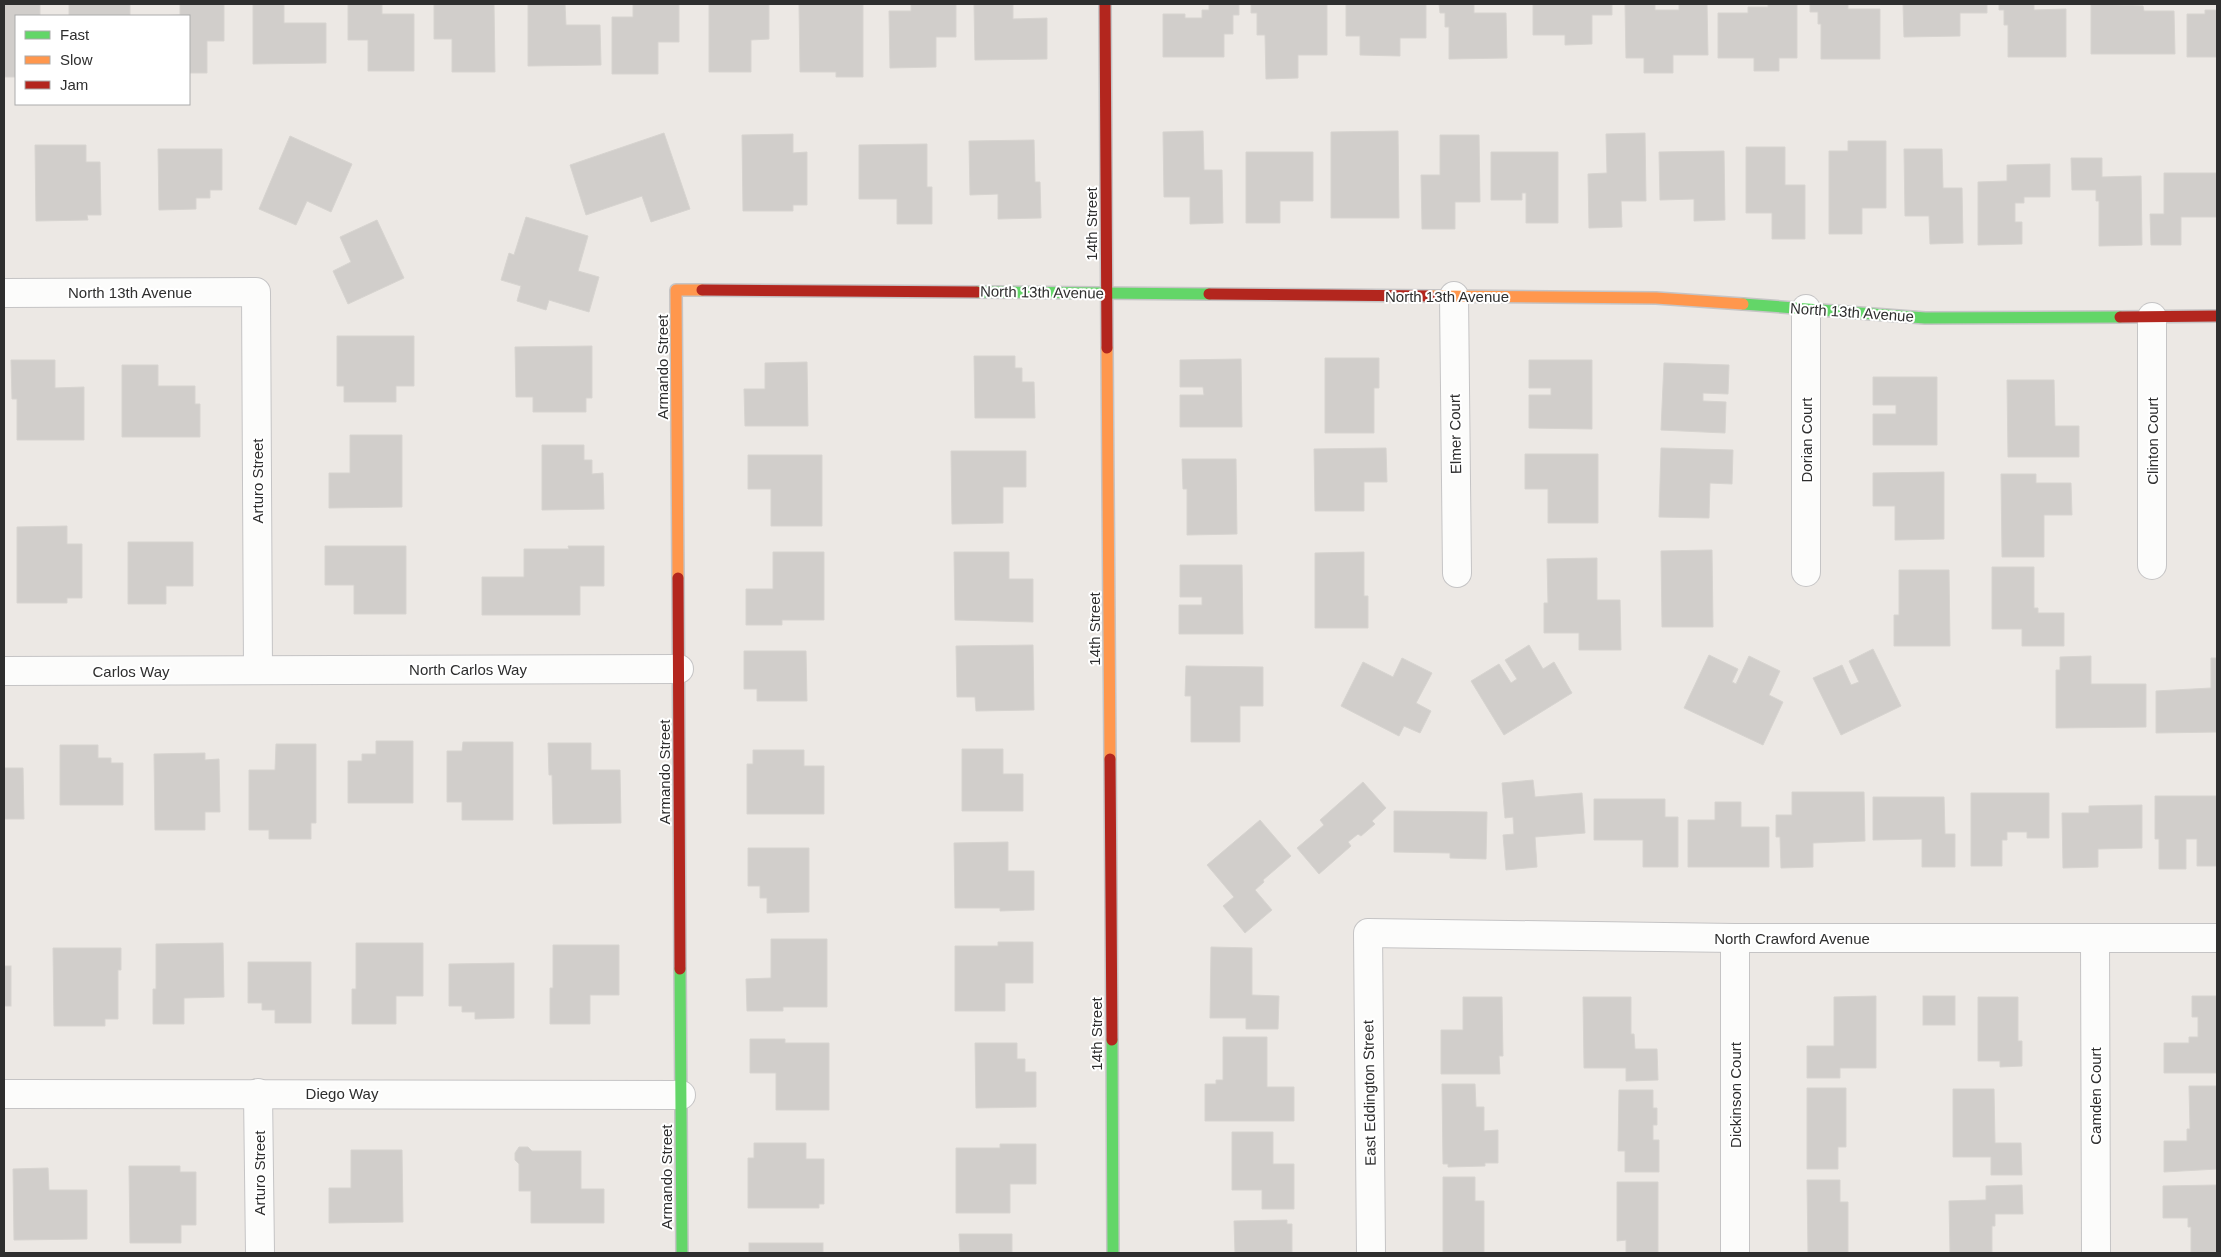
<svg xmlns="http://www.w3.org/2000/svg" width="2221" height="1257" viewBox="0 0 2221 1257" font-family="Arial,sans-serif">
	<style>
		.building { fill: #d1cecb; stroke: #d7d4d0 }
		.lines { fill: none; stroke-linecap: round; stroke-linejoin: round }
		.street-casing { stroke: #c5c4c5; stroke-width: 30 }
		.fast-casing { stroke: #c5c4c5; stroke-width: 14 }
		.slow-casing { stroke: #c5c4c5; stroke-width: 14 }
		.jam-casing { stroke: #c5c4c5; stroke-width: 14 }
		.street { stroke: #fcfcfb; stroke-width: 28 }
		.fast { stroke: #63d668; stroke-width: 11 }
		.slow { stroke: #ff974d; stroke-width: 11 }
		.jam { stroke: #b3261e; stroke-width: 11 }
		.labels { text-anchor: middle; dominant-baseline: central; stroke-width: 4; stroke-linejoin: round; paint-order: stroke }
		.street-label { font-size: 15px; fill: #2e2e2e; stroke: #fff }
	</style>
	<rect width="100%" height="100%" fill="#ece8e4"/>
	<g class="building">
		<polygon points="4,4 40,4 40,16 16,16 16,77 4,77"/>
		<rect x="69" y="4" width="61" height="12"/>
		<polygon points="180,4 224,4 224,41 207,41 207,73 189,73 189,16 158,16 180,15"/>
		<polygon points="253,4 284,4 284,23 326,23 326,63 253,64"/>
		<polygon points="348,4 382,4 382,14 414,14 414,71 368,71 368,40 348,40"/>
		<polygon points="434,4 494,4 495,72 452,72 452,39 434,39"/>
		<polygon points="528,4 565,4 566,25 600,25 601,65 528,66"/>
		<polygon points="633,4 679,4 679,42 658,42 658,74 612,74 612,17 633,17"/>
		<polygon points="709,4 769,4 769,39 751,40 751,72 709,72"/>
		<polygon points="799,4 863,4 863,77 836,77 836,72 800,72"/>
		<polygon points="911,4 956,4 956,37 936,37 936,67 890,68 889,11 911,11"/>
		<polygon points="974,4 1013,4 1013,19 1047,18 1047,59 975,60"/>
		<polygon points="1209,4 1239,4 1239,15 1233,15 1233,34 1224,34 1224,57 1163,57 1163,14 1185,14 1185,18 1202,18 1202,10 1209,10"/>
		<polygon points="1251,4 1327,4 1327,55 1298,55 1298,78 1266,79 1265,35 1257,35 1257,13 1251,13"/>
		<polygon points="1346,4 1426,4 1426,38 1400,38 1400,56 1360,55 1360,36 1346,36"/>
		<polygon points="1439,4 1474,4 1474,13 1506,13 1507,58 1449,59 1449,27 1445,27 1445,13 1440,13"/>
		<polygon points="1533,4 1612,4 1612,15 1592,15 1592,44 1565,45 1565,35 1533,35"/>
		<polygon points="1625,4 1655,4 1655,10 1679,10 1679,4 1707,4 1708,55 1673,55 1673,73 1644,73 1644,58 1626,58"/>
		<polygon points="1768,4 1797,4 1797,58 1779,58 1779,71 1754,71 1754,58 1718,58 1718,13 1748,13 1748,7 1768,7"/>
		<polygon points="1810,4 1848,4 1848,9 1880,9 1880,59 1821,59 1821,24 1818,24 1818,12 1810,12"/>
		<polygon points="1903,4 1987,4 1987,13 1960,13 1960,36 1904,37"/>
		<polygon points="1999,4 2034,4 2034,10 2066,9 2066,57 2008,57 2008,25 2004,25 2004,10 1999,10"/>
		<polygon points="2091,4 2143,6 2144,11 2174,11 2175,54 2091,54"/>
		<polygon points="2205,10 2217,10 2217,57 2187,57 2187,14 2205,14"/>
		<polygon points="1203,131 1204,170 1222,170 1223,223 1190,224 1190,197 1164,197 1163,132"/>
		<polygon points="1398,131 1399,218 1331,218 1331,132"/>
		<polygon points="664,133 690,209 651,222 642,196 586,215 570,165"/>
		<polygon points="1645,133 1646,201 1621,201 1622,227 1589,228 1588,174 1607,173 1606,134"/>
		<polygon points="793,134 793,153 807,152 807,205 793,205 793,211 743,211 742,135"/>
		<polygon points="1440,135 1479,135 1480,202 1455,202 1455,229 1422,229 1421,175 1440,175"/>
		<polygon points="290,136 352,164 331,212 307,201 296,225 259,209"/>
		<polygon points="1034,140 1035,182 1040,182 1041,218 998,219 998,194 970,195 969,141"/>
		<polygon points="1848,141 1886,141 1886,208 1862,208 1862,234 1829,234 1829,151 1848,151"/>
		<polygon points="927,144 927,187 932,187 932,224 897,224 897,199 859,199 859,145"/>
		<polygon points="35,145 86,145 86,162 100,162 101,215 87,215 88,220 36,221"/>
		<polygon points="1746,147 1785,147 1785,185 1805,185 1805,239 1772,239 1772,213 1746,213"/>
		<polygon points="158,149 222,149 222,190 210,190 210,198 196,198 196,209 159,210"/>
		<polygon points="1904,149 1942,149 1943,188 1962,188 1963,243 1930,244 1929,216 1905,216"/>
		<polygon points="1724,151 1725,220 1694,221 1694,199 1660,200 1659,152"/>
		<polygon points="1246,152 1313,152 1313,201 1280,201 1280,223 1246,223"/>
		<polygon points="1491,152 1558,152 1558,223 1526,223 1526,193 1522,193 1522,200 1491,200"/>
		<polygon points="2071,158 2102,158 2102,177 2141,176 2142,245 2099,246 2099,201 2096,201 2096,190 2072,190"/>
		<polygon points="2050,164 2050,197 2024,197 2024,203 2015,203 2015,222 2022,222 2022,244 1978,245 1978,182 2007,181 2007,165"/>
		<polygon points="2164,173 2217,173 2217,217 2181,217 2181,245 2151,245 2150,214 2164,214"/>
		<polygon points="526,217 588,236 578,271 599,277 589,312 549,300 546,310 517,301 521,286 501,280 509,253 514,255"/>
		<polygon points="377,220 404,278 348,304 333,271 351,262 340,237"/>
		<polygon points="337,336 414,336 414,386 396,386 396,402 344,402 344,386 337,386"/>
		<polygon points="592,346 592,398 586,398 586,412 533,412 533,397 516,397 515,347"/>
		<polygon points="974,356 1015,356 1015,368 1022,368 1022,382 1034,382 1035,418 975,418"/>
		<polygon points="1325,358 1379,358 1379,388 1374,388 1374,433 1325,433"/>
		<polygon points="1241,359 1242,427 1180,427 1180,395 1204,395 1203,387 1180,387 1180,360"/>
		<polygon points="11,360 55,360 55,388 84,387 84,440 17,440 17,399 12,399"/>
		<polygon points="1529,360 1592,360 1592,429 1529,428 1529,395 1551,395 1551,388 1529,388"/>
		<polygon points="807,362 808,426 745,426 744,389 765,389 765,363"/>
		<polygon points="1664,363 1729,365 1728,394 1703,393 1703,401 1726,402 1725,433 1661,430"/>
		<polygon points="122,365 158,365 158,386 195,386 195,404 200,404 200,437 122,437"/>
		<polygon points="1873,377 1937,377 1937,445 1873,445 1873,414 1896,414 1896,405 1873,405"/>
		<polygon points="2007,380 2054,380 2055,426 2079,426 2079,457 2008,457"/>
		<polygon points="350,435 402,435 402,507 329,508 329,473 350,473"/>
		<polygon points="542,445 584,445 584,460 592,460 592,474 603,473 604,509 542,510"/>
		<polygon points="1386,448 1387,482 1364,482 1364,511 1315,511 1314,449"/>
		<polygon points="1661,448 1733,450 1732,484 1710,483 1709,518 1659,517"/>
		<polygon points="951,451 1026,451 1026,487 1003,487 1003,523 952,524"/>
		<polygon points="1525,454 1598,454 1598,523 1548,523 1548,489 1525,489"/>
		<polygon points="748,455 822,455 822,526 771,526 771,489 748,489"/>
		<polygon points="1182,459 1236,459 1237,534 1187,535 1187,489 1183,489"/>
		<polygon points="1944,472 1944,539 1895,540 1895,506 1873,506 1873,473"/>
		<polygon points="2001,474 2036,474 2036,483 2071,483 2072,515 2044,515 2044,557 2002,557"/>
		<polygon points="67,526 67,544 82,544 82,598 67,598 67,603 17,603 17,527"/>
		<polygon points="128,542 193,542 193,586 166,586 166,604 128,604"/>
		<polygon points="325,546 406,546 406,614 354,614 354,585 325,585"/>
		<polygon points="568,546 604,546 604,586 580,586 580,615 482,615 482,577 524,577 524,549 569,549"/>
		<polygon points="1712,550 1713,627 1662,627 1661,551"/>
		<polygon points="773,552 824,552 824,620 782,620 782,625 746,625 746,589 773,589"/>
		<polygon points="954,552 1009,552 1009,579 1033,579 1033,622 955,620"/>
		<polygon points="1364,552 1364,596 1368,596 1368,628 1315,628 1315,553"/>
		<polygon points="1597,558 1597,600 1620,600 1621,650 1579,650 1579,633 1544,633 1544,603 1548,603 1547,559"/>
		<polygon points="1180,565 1242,565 1243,634 1179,634 1179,605 1202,605 1202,597 1180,597"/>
		<polygon points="1992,567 2034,567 2034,608 2038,608 2038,613 2064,613 2064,646 2022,646 2022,629 1992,629"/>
		<polygon points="1899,570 1949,570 1950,646 1894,646 1894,615 1899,615"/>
		<polygon points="1033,645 1034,710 976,711 975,697 957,697 956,646"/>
		<polygon points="1529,645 1543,669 1554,662 1572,693 1504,735 1471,681 1499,664 1511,683 1517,679 1505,660"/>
		<polygon points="1873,649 1901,706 1841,735 1813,678 1842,665 1851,685 1859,682 1849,661"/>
		<polygon points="744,651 806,651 807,701 757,701 757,689 744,689"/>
		<polygon points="1709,655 1738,669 1732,682 1736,684 1749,656 1780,671 1769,695 1783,702 1763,745 1684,708"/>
		<polygon points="2091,656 2091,684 2146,684 2146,727 2056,728 2056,670 2060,670 2060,657"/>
		<polygon points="1402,658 1432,673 1416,703 1431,711 1420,733 1404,726 1399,736 1341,706 1363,662 1393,677"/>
		<polygon points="2211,658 2217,658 2217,732 2156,733 2156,691 2211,688"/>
		<polygon points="1186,666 1263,667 1263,706 1240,706 1240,742 1191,742 1191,696 1185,696"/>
		<polygon points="376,741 413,741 413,803 348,803 348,761 362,761 362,754 376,754"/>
		<polygon points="463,742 513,742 513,820 462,820 462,802 447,802 447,751 462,751"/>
		<polygon points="548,743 591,743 591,770 620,770 621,823 553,824 552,775 549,775"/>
		<polygon points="276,744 316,744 316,823 311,823 311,839 269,839 269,830 249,830 249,770 275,770"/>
		<polygon points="60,745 98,745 98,758 111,758 111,763 123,763 123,805 60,805"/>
		<polygon points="962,749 1003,749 1003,774 1023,774 1023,811 962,811"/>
		<polygon points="753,750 804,750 804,766 824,766 824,814 747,814 747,764 753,764"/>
		<polygon points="205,753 205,760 219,759 220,812 205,812 205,830 155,830 154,754"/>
		<polygon points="4,768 23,768 24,819 4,819"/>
		<polygon points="1533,780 1535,797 1582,793 1585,833 1535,837 1537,867 1506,870 1503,835 1514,834 1513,817 1505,818 1502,783"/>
		<polygon points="1363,782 1386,808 1372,821 1375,824 1361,836 1358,834 1348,842 1351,846 1319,874 1297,848 1324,825 1320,820"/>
		<polygon points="1792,792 1864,792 1865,841 1813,843 1813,867 1781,868 1780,837 1776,837 1776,815 1792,815"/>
		<polygon points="1971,793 2049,793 2049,838 2027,838 2027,832 2007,832 2007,840 2002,840 2002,866 1971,866"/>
		<polygon points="2155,796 2217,796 2217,866 2197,866 2197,839 2186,839 2186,869 2159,869 2159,839 2155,839"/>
		<polygon points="1873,797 1944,797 1945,834 1955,834 1955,867 1922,867 1922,839 1873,840"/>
		<polygon points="1594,799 1665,799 1665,817 1678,817 1678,867 1643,867 1643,840 1594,840"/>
		<polygon points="1715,802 1741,802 1741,827 1769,827 1769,867 1688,867 1688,820 1715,820"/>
		<polygon points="2142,805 2142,848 2098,849 2098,867 2063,868 2062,813 2089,813 2089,806"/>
		<polygon points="1394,811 1487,812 1486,859 1450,858 1450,853 1394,852"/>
		<polygon points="1260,820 1291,856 1263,880 1264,882 1255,890 1272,910 1245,933 1223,906 1234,897 1207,865"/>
		<polygon points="1008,842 1008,871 1034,871 1034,910 1000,911 1000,908 955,908 954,843"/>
		<polygon points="748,848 809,848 809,912 767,913 767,898 760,898 760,886 748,886"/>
		<polygon points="771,939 827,939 827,1007 783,1007 783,1011 747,1011 746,979 771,978"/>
		<polygon points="998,942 1033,942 1033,983 1005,983 1005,1011 955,1011 955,946 998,946"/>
		<polygon points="223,943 224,997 184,998 184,1024 153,1024 153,989 156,989 156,944"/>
		<polygon points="356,943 423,943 423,996 396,996 396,1024 352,1024 352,989 356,989"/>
		<polygon points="553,945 619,945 619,995 590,995 590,1024 550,1024 550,988 553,988"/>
		<polygon points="1211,947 1252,948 1252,995 1279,996 1278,1029 1246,1029 1246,1018 1210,1018"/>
		<polygon points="53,948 121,948 121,970 118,970 118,1019 105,1019 105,1026 54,1026"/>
		<polygon points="248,962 311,962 311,1023 275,1023 275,1010 262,1010 262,1003 248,1003"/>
		<polygon points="514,963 514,1018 475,1019 475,1012 462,1012 462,1006 449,1006 449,964"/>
		<rect x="4" y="966" width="7" height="40"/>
		<polygon points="1876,996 1876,1068 1840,1068 1840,1078 1807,1078 1807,1046 1834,1046 1834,997"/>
		<rect x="1923" y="996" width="32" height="29"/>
		<polygon points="2192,996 2217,996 2217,1073 2164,1073 2164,1043 2189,1043 2189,1037 2198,1037 2198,1017 2192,1017"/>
		<polygon points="1463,997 1502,997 1503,1056 1499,1056 1500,1074 1441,1074 1441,1030 1463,1030"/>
		<polygon points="1583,997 1631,997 1631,1034 1634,1034 1635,1049 1657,1049 1658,1080 1626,1081 1626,1068 1584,1068"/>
		<polygon points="1978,997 2018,997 2018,1041 2022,1041 2022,1066 2000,1067 2000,1061 1978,1061"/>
		<polygon points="1223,1037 1267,1037 1267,1087 1294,1087 1294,1121 1205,1121 1205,1084 1216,1084 1216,1080 1223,1080"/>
		<polygon points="750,1039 785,1039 785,1043 829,1043 829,1110 776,1110 776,1073 750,1073"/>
		<polygon points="975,1043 1017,1043 1017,1059 1025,1059 1025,1072 1036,1072 1036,1107 976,1108"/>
		<polygon points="1442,1084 1475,1084 1476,1107 1484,1107 1484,1131 1498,1130 1498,1163 1485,1163 1485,1166 1448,1167 1448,1164 1443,1164"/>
		<polygon points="2189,1086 2217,1086 2217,1169 2164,1172 2164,1141 2187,1141 2187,1129 2190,1129"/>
		<polygon points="1807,1088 1846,1088 1846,1147 1838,1147 1838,1169 1807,1169"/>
		<polygon points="1953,1089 1994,1089 1995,1143 2021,1143 2022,1175 1991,1175 1991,1157 1953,1157"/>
		<polygon points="1619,1090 1653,1090 1653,1108 1657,1108 1657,1125 1653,1125 1653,1140 1659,1140 1659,1172 1625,1172 1625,1151 1618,1151"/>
		<polygon points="1232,1132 1273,1132 1273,1164 1294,1164 1294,1209 1262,1209 1262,1190 1232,1190"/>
		<polygon points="754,1143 806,1143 806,1159 824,1159 824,1204 819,1204 819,1208 748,1208 748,1158 754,1158"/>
		<polygon points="1000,1144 1036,1144 1036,1184 1010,1184 1010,1213 956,1213 956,1148 1000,1148"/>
		<polygon points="519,1147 528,1147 532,1151 581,1151 581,1189 604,1189 604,1223 531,1223 531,1191 519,1191 519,1164 515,1160 515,1153"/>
		<polygon points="351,1150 402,1150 403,1222 329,1223 329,1188 351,1188"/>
		<polygon points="129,1166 180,1166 180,1172 196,1172 196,1225 181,1225 181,1243 130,1243"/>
		<polygon points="48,1168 49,1190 87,1190 87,1239 14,1240 13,1169"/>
		<polygon points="1443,1177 1475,1177 1475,1201 1484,1201 1484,1253 1443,1253"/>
		<polygon points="1807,1180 1840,1180 1840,1202 1848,1202 1848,1253 1808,1253"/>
		<polygon points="1617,1182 1658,1182 1658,1253 1626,1253 1626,1240 1617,1241"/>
		<polygon points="2022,1185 2023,1214 1995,1214 1995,1226 1992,1226 1992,1253 1950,1253 1949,1201 1986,1200 1986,1186"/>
		<polygon points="2217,1185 2217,1253 2191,1253 2191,1227 2188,1227 2188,1218 2163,1218 2163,1186"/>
		<polygon points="1287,1220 1287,1224 1292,1224 1292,1253 1235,1253 1234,1221"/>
		<polygon points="959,1234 1012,1234 1012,1253 960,1253"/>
		<rect x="749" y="1243" width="74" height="10"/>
	</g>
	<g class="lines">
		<defs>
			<g id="street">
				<polyline points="4,293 256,292 258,670"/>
				<polyline points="1454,296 1457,573"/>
				<polyline points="1806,309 1806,572"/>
				<polyline points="2152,565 2152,317"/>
				<polyline points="4,671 679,669"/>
				<polyline points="1735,938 1735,1253"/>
				<polyline points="2095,938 2096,1253"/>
				<polyline points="258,1093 260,1253"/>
				<polyline points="4,1094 681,1095"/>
				<polyline points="1371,1253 1368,933 1735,938 2217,938"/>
			</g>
			<g id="fast">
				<polyline points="977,292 1209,294"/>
				<polyline points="1743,304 1925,318 2120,317"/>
				<polyline points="680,969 682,1253"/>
				<polyline points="1112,1040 1113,1253"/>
			</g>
			<g id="slow">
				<polyline points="1430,296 1656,298 1743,304"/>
				<polyline points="1107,348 1110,759"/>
				<polyline points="678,578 676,290 702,290"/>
			</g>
			<g id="jam">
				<polyline points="1105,4 1107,348"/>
				<polyline points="702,290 977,292"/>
				<polyline points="1209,294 1430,296"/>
				<polyline points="2120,317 2217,316"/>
				<polyline points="678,578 680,969"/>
				<polyline points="1110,759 1112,1040"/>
			</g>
		</defs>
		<use href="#street" class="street-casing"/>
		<use href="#fast" class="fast-casing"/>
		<use href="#slow" class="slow-casing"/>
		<use href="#jam" class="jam-casing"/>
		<use href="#street" class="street"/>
		<use href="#fast" class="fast"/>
		<use href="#slow" class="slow"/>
		<use href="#jam" class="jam"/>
	</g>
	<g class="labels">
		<g class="street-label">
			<text transform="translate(1091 224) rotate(-90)">14th Street</text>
			<text x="130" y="292">North 13th Avenue</text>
			<text transform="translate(1042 292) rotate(1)">North 13th Avenue</text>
			<text x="1447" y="296">North 13th Avenue</text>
			<text transform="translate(1852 312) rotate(4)">North 13th Avenue</text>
			<text transform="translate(662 367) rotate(-90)">Armando Street</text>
			<text transform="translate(1455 434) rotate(-91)">Elmer Court</text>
			<text transform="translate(1806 440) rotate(-90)">Dorian Court</text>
			<text transform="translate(2152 441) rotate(-90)">Clinton Court</text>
			<text transform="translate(257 481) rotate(-90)">Arturo Street</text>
			<text transform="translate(1094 629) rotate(-90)">14th Street</text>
			<text x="468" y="669">North Carlos Way</text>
			<text x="131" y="671">Carlos Way</text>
			<text transform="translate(664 772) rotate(-90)">Armando Street</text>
			<text x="1792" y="938">North Crawford Avenue</text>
			<text transform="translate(1096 1034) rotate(-90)">14th Street</text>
			<text x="342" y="1093">Diego Way</text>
			<text transform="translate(1369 1093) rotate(-91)">East Eddington Street</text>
			<text transform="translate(1735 1095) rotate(-90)">Dickinson Court</text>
			<text transform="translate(2095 1096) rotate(-90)">Camden Court</text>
			<text transform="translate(259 1173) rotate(-90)">Arturo Street</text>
			<text transform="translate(666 1177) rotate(-90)">Armando Street</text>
		</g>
	</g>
	<rect width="2221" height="1257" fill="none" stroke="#2e2e2e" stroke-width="10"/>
	<rect x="15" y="15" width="175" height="90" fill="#ffffff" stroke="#ababab"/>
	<rect x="25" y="31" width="25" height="8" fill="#63d668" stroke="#ababab"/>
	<text x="60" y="40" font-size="15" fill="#2e2e2e">Fast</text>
	<rect x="25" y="56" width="25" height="8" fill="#ff974d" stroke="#ababab"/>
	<text x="60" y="65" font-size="15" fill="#2e2e2e">Slow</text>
	<rect x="25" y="81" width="25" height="8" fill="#b3261e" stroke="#ababab"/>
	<text x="60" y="90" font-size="15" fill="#2e2e2e">Jam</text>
</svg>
